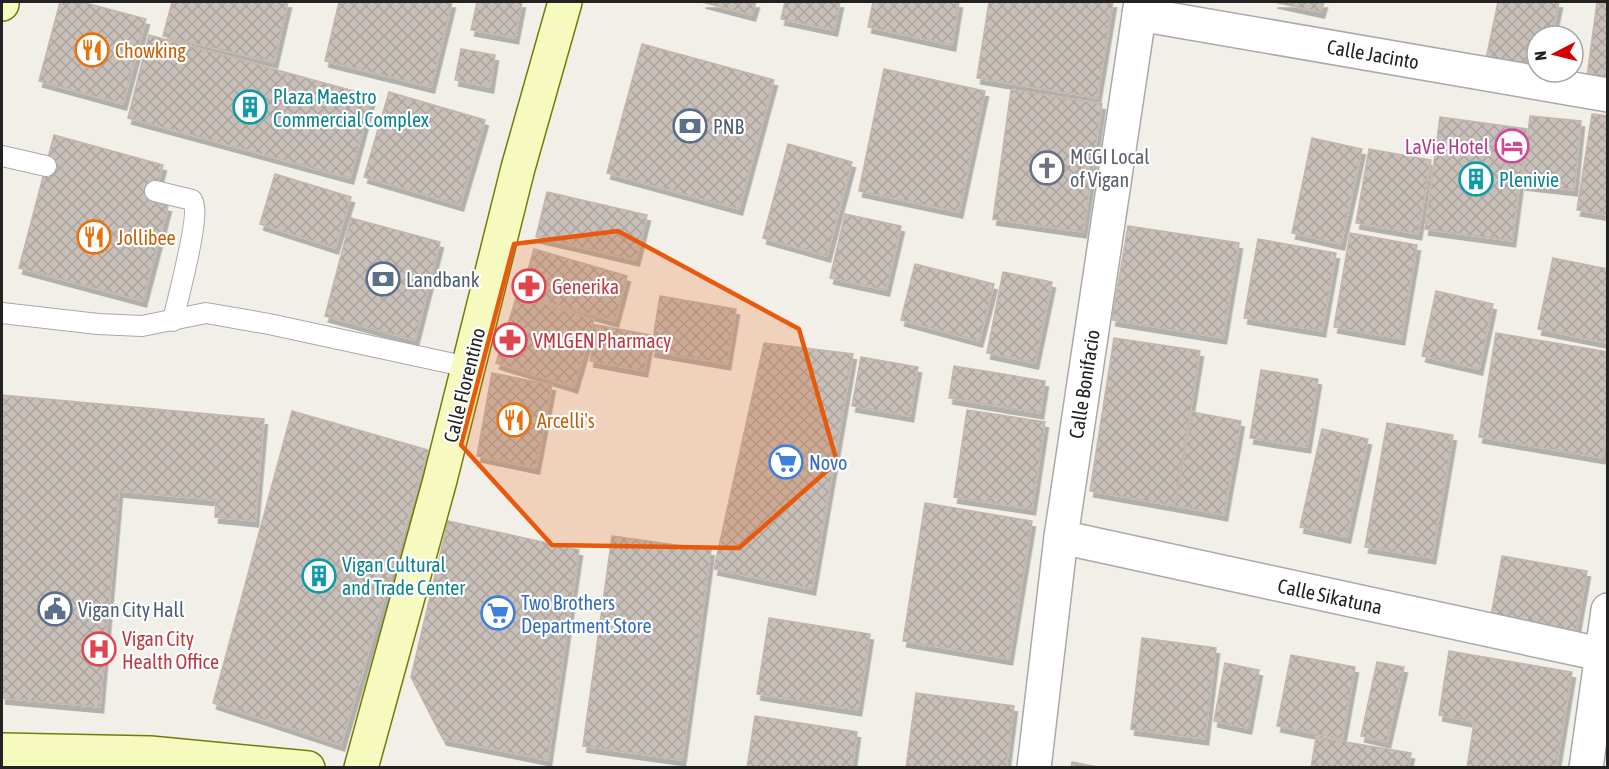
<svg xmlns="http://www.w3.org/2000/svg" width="1609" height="769" viewBox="0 0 1609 769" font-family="'Asap Condensed',sans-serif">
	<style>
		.building { fill: url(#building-cross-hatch); stroke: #c4b6ab; stroke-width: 1.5; filter: url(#shadow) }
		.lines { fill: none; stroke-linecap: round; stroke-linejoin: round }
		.lane-casing { stroke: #a9a9a9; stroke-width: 22 }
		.street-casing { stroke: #a9a9a9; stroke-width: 36 }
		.secondary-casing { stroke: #707d05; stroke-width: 36 }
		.lane { stroke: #fff; stroke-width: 20 }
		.street { stroke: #fff; stroke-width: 33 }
		.secondary { stroke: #f7fabf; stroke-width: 33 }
		.marked { fill: #e8590c; fill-opacity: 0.2; stroke: #e8590c; stroke-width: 4.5; stroke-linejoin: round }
		.labels { text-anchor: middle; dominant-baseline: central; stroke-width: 4.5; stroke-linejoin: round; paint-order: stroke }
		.food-label { font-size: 20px; fill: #c56008; stroke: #fff; text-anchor: start }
		.street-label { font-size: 20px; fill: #222; stroke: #fff }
		.culture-label { font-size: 20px; fill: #0d838f; stroke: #fff; text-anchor: start }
		.service-label { font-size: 20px; fill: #4e5e75; stroke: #fff; text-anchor: start }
		.hotel-label { font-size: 20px; fill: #b23c85; stroke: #fff; text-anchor: end }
		.worship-label { font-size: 20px; fill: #5b616d; stroke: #fff; text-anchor: start }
		.health-label { font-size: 20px; fill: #be3a42; stroke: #fff; text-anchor: start }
		.shop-label { font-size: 20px; fill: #366cbe; stroke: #fff; text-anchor: start }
	</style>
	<defs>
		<pattern id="building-cross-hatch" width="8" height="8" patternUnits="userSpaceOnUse" patternTransform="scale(1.5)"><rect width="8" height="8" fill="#c7bfb8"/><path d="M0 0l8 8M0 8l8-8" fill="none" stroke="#aba49e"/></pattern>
		<filter id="shadow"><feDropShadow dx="3.5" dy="6" stdDeviation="0" flood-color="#0004"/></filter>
	</defs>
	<rect width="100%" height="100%" fill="#f2efe9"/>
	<g class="building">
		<polygon points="60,2 82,2 146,19 123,104 39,81"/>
		<polygon points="172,2 288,2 274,62 163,36"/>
		<polygon points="339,2 452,2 431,87 325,61"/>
		<polygon points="477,2 522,2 515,38 471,30"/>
		<polygon points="702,2 756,2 752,15"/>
		<polygon points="785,2 840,2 834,30 781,19"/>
		<polygon points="873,2 959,2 952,45 868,27"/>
		<polygon points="989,2 1113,2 1097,98 977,78"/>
		<polygon points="1274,2 1324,2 1321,12"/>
		<polygon points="1498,2 1559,2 1552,36 1537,36 1537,70 1486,59"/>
		<polygon points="1597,2 1608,2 1608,87 1586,84"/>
		<polygon points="149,35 372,96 350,178 128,118"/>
		<polygon points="642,44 774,80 739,209 607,173"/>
		<polygon points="461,49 495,55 490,87 455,80"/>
		<polygon points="884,69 985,91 959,212 859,191"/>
		<polygon points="1011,90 1102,104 1083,232 993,219"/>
		<polygon points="389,92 485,120 460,205 364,177"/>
		<polygon points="1592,114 1608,116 1608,215 1577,210"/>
		<polygon points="1530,116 1581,121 1574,190 1522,184"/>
		<polygon points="1440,117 1527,129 1512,241 1425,229"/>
		<polygon points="54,135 163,165 153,202 168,206 143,301 19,268"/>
		<polygon points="1312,138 1362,149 1341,244 1292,233"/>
		<polygon points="788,144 852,162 827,256 763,238"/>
		<polygon points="1369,149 1431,160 1418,234 1356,223"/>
		<polygon points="275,174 351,197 335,248 260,224"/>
		<polygon points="547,192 647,215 636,260 536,237"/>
		<polygon points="845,214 901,226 886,290 830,278"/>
		<polygon points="351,218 440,242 415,340 325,316"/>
		<polygon points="1128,226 1239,243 1223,338 1112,320"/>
		<polygon points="1350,233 1417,245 1401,339 1334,327"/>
		<polygon points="1258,239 1336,253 1322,331 1244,318"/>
		<polygon points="534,249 627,276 615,321 521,295"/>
		<polygon points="1553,258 1608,269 1608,343 1538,329"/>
		<polygon points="915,264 994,284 979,341 901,320"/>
		<polygon points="1003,272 1052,282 1035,363 987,353"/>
		<polygon points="1436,291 1493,304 1479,369 1422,356"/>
		<polygon points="517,295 594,320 574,387 496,363"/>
		<polygon points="660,296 736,309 727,364 651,351"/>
		<polygon points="597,325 651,335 644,371 590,361"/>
		<polygon points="1496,333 1608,352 1608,423 1602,458 1479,437"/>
		<polygon points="1114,338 1200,351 1175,506 1090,491"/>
		<polygon points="764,343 853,354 812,589 714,569"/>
		<polygon points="861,357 918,367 910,416 852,406"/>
		<polygon points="954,366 1045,381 1040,413 949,398"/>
		<polygon points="1261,370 1318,379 1307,447 1250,438"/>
		<polygon points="492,373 552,385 536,468 477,456"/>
		<polygon points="2,395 264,419 255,521 215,517 216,500 119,491 100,707 2,698"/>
		<polygon points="967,410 1045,422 1032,509 954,497"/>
		<polygon points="292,411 428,450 341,745 213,703"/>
		<polygon points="1192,412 1241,421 1224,515 1175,506"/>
		<polygon points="1387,423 1453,435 1432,558 1365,547"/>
		<polygon points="1322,429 1368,439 1347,537 1300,527"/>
		<polygon points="925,503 1032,521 1009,659 903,641"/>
		<polygon points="448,521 579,550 548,760 443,739 411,677"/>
		<polygon points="612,536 711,550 682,760 583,746"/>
		<polygon points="1502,556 1587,571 1575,637 1490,621"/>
		<polygon points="769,618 870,634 858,710 757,694"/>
		<polygon points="1142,638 1216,648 1205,739 1131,729"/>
		<polygon points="1449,651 1572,672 1556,768 1467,768 1474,722 1439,715"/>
		<polygon points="1291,655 1355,667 1342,739 1277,726"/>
		<polygon points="1377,662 1404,667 1387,742 1361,736"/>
		<polygon points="1225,663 1259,670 1248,728 1214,721"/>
		<polygon points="916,693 1014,706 1006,768 906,768"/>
		<polygon points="755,716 857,732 852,768 747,768"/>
		<polygon points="1316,737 1411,753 1408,768 1311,768"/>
		<polygon points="1072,762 1103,768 1071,768"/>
	</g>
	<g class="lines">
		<defs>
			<g id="lane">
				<polyline points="2,156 46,166"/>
				<path d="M155 191 192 200C202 213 177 300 173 321"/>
				<polyline points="2,313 98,324 142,326 206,313 269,324 468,367"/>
			</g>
			<g id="street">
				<polyline points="1139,14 1608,95"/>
				<polyline points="1061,537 1600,654"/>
				<polyline points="1034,768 1061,537 1141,2"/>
				<polyline points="1586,768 1608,610"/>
			</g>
			<g id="secondary">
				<polyline points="2,4 2,2"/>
				<polyline points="2,750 150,753 308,768"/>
				<polyline points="361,768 440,480 518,168 565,2"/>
			</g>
		</defs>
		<use href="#lane" class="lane-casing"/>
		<use href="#street" class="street-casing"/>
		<use href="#secondary" class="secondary-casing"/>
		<use href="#lane" class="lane"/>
		<use href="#street" class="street"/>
		<use href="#secondary" class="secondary"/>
	</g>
	<path class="marked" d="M618 231 799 329 837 462 739 548 552 545 461 445 514 244Z"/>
	<defs>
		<symbol id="restaurant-ring" viewBox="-11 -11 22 22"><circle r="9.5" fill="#fff" stroke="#e8710a" stroke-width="1.5"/><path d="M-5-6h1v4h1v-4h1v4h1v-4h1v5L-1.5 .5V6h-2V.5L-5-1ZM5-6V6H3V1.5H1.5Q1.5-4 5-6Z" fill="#e8710a"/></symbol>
		<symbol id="building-ring" viewBox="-11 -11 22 22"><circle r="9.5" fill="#fff" stroke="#0f9aa8" stroke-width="1.5"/><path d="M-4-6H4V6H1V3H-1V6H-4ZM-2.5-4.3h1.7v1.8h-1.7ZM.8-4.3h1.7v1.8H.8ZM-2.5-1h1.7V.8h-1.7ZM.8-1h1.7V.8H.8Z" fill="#0f9aa8"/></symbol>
		<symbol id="bank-ring" viewBox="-11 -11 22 22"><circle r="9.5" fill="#fff" stroke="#5c6f8a" stroke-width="1.5"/><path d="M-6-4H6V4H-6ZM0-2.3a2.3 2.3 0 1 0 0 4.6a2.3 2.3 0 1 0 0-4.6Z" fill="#5c6f8a"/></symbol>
		<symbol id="hotel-ring" viewBox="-11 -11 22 22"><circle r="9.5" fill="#fff" stroke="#d1479c" stroke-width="1.5"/><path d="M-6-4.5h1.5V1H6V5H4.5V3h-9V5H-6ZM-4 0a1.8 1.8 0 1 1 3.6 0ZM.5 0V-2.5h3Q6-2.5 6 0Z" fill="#d1479c"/></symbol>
		<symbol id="church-ring" viewBox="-11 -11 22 22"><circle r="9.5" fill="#fff" stroke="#6b7280" stroke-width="1.5"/><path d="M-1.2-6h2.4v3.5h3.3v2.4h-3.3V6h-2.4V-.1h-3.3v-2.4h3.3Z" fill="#6b7280"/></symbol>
		<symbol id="pharmacy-ring" viewBox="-11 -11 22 22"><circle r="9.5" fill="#fff" stroke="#e0444e" stroke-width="1.5"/><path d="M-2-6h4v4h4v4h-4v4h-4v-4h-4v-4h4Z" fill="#e0444e"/></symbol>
		<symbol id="supermarket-ring" viewBox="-11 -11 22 22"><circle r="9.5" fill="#fff" stroke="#3f7fe0" stroke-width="1.5"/><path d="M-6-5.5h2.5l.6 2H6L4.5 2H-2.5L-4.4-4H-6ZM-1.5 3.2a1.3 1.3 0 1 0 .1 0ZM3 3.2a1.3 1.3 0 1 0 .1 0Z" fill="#3f7fe0"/></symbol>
		<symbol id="civic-ring" viewBox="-11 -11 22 22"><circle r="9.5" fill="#fff" stroke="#5c6f8a" stroke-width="1.5"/><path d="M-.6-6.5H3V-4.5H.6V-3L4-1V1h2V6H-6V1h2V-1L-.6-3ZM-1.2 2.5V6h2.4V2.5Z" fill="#5c6f8a"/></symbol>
		<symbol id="hospital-ring" viewBox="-11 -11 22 22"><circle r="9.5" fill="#fff" stroke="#e0444e" stroke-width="1.5"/><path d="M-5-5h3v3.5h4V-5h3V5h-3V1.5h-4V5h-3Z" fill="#e0444e"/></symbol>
	</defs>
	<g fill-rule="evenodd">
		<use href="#restaurant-ring" x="73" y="31" width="38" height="38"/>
		<use href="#building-ring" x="231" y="88" width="38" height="38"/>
		<use href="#bank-ring" x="671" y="107" width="38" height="38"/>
		<use href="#hotel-ring" x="1493" y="127" width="38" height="38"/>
		<use href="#church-ring" x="1028" y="149" width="38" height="38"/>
		<use href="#building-ring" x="1457" y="160" width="38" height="38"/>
		<use href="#restaurant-ring" x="75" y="218" width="38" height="38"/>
		<use href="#bank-ring" x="364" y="260" width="38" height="38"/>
		<use href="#pharmacy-ring" x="510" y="267" width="38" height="38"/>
		<use href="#pharmacy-ring" x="491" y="321" width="38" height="38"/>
		<use href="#restaurant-ring" x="495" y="401" width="38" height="38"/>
		<use href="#supermarket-ring" x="767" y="443" width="38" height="38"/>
		<use href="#building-ring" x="300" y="557" width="38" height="38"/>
		<use href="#civic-ring" x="36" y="590" width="38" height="38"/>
		<use href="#supermarket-ring" x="479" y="594" width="38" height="38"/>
		<use href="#hospital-ring" x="80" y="630" width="38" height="38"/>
	</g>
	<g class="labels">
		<g class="food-label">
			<text x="115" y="50">Chowking</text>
			<text x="117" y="237">Jollibee</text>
			<text x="537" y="420">Arcelli's</text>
		</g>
		<g class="street-label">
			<text transform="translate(1373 54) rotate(10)">Calle Jacinto</text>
			<text transform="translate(1084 384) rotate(-81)">Calle Bonifacio</text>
			<text transform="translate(464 385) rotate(-76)">Calle Florentino</text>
			<text transform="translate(1330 596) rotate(12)">Calle Sikatuna</text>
		</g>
		<g class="culture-label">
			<text x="273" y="96">Plaza Maestro<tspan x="273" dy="23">Commercial Complex</tspan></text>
			<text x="1499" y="179">Plenivie</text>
			<text x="342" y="564">Vigan Cultural<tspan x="342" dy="23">and Trade Center</tspan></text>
		</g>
		<g class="service-label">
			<text x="713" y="126">PNB</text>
			<text x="406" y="279">Landbank</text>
			<text x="78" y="609">Vigan City Hall</text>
		</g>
		<g class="hotel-label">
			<text x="1489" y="146">LaVie Hotel</text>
		</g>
		<g class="worship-label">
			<text x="1070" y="156">MCGI Local<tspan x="1070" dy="23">of Vigan</tspan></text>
		</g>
		<g class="health-label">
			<text x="552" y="286">Generika</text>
			<text x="533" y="340">VMLGEN Pharmacy</text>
			<text x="122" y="638">Vigan City<tspan x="122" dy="23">Health Office</tspan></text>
		</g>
		<g class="shop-label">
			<text x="809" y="462">Novo</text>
			<text x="521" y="602">Two Brothers<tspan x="521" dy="23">Department Store</tspan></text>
		</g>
	</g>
	<rect width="1609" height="769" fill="none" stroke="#222222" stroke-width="6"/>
	<g transform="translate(1555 54) rotate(263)"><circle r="28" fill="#ffffff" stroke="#a7a7a7" stroke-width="1.5"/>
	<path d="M0-4.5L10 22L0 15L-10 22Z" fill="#d40000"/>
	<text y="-9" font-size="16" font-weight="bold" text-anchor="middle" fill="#222222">N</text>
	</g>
</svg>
